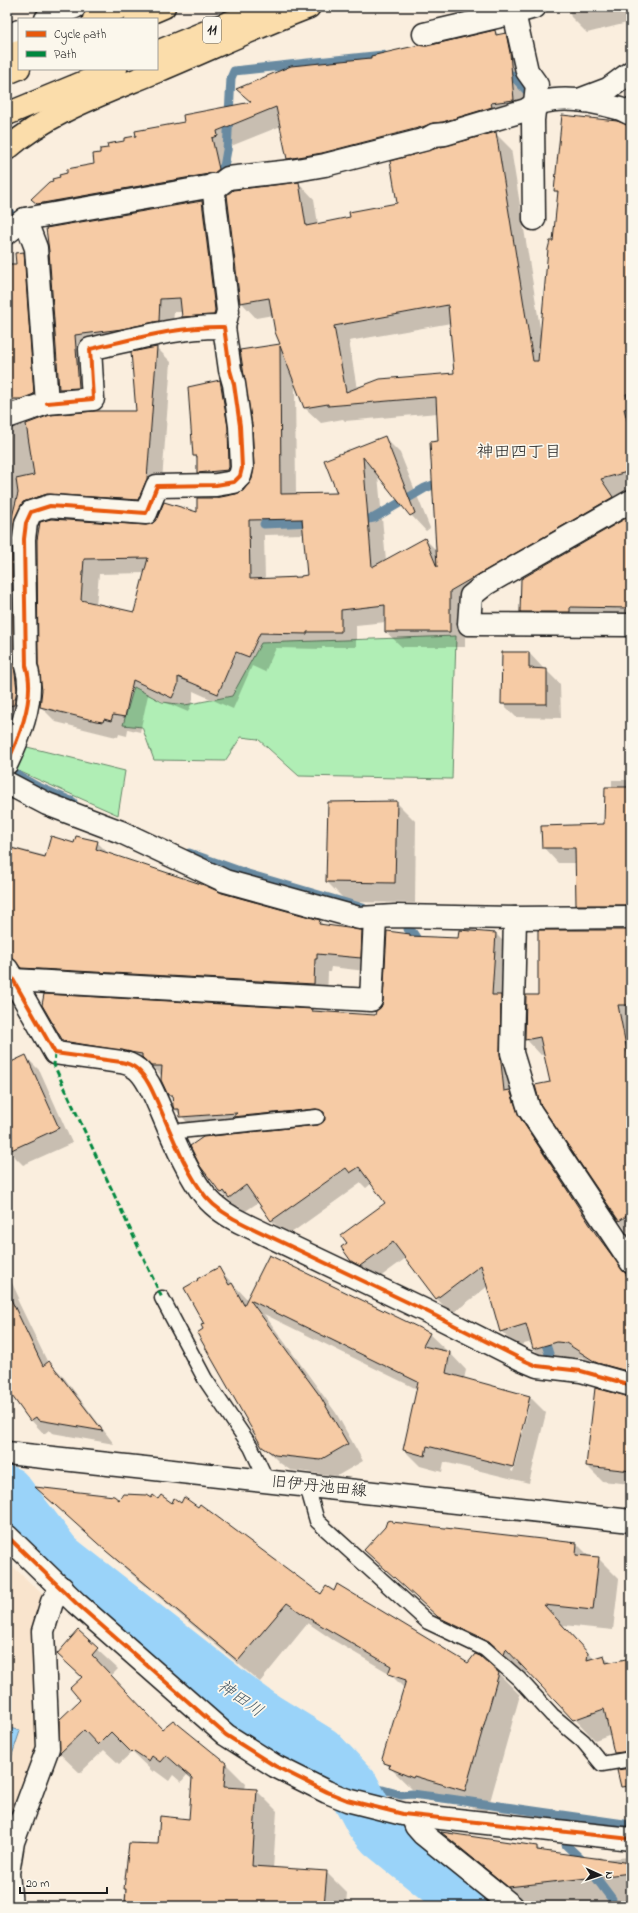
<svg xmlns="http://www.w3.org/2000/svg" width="638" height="1913" viewBox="0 0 638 1913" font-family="'Indie Flower','Klee One',sans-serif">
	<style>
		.built { fill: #f9e4cd }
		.green { fill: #b0eeb5; stroke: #668568 }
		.water { fill: #9ad3f9; stroke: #688aa1 }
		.shadow { fill: #0003; fill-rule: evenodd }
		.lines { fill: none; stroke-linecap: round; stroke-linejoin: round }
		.stream { stroke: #688aa1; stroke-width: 9 }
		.river { stroke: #9ad3f9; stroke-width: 52 }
		.building { fill: #f6cba5; stroke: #1c1c1c; fill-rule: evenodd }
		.service-casing { stroke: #1c1c1c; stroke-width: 17 }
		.minor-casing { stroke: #1c1c1c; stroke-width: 25 }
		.tertiary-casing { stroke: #1c1c1c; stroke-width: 25 }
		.motorway-casing { stroke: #1c1c1c; stroke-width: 25 }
		.service { stroke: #fbf7ec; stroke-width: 14 }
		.minor { stroke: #fbf7ec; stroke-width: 22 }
		.tertiary { stroke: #fbf7ec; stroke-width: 22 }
		.motorway { stroke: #fbddab; stroke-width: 22 }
		.quiet { stroke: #00873e; stroke-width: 3; stroke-dasharray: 6 3; stroke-linecap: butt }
		.cycleway-casing { stroke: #fbf7ec; stroke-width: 6 }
		.cycleway { stroke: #e8590c; stroke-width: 4 }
		.labels { text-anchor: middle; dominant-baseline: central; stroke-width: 3.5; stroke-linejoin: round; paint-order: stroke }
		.shield { fill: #fbf7ec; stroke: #5f5e5a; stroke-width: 1 }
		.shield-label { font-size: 15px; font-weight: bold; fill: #1c1c1c }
		.street-label { font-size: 16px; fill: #1c1c1c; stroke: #fbf7ec }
		.neighbourhood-label { font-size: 17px; fill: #1c1c1c; stroke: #fbf7ec }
		.water-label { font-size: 17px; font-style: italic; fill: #485c69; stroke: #fbf7ec }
	</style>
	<rect width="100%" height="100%" fill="#faeede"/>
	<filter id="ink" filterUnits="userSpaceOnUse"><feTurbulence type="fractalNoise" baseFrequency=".025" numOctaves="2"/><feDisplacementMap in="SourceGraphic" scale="8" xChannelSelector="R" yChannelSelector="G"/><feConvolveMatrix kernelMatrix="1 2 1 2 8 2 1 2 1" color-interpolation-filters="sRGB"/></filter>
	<g filter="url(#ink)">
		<polygon class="built" points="7,1561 42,1594 34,1699 36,1751 7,1821"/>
		<g class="green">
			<polygon points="456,636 452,779 299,776 258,739 241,737 225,761 154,760 142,727 123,725 134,687 162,702 185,705 232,696 261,643"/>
			<polygon points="23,746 125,771 118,815 14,769"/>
		</g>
		<polygon class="water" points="7,1727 20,1731 7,1770"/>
		<g class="shadow">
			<polygon points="568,7 631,7 631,22 587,33 571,17"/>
			<polygon points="495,31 499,35 505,34 520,49 525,69 529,115 302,173 288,158 281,126 231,146 232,151 226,153 233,184 47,214 32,199 96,165 102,154 109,148 137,137 252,103 238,89"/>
			<path d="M631 127V511L465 606V647H402L386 632V622L356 625V647H322V649L276 648 265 672 252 666 233 709 193 691V700L188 712 148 695 140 732 128 729 127 736 119 734 118 737 112 736 56 722 41 707 43 690 38 540 146 526 198 514 216 498 236 495 243 492 253 479 255 467 253 425 241 351 281 344 273 315 256 318 241 302 299 183 314 199 318 224 351 218 398 204 495 133 511 149 541 334 554 242 558 194 555 190ZM451 323 455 374 357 389 349 341ZM295 383 305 408 321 423 343 419 345 421 438 413 437 551 425 539 386 561 378 475 411 515 426 531 430 528 400 453 384 437 325 460 338 494 296 495ZM304 534 308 576 302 578 265 580 264 535ZM145 573 135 613 96 605 99 574Z"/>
			<polygon points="202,202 216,215 228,328 197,330 183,317 182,312 174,312 172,334 88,348 92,401 73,403 60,389 50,251"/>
			<polygon points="23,253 38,268 48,409 12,423 8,430 50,416 137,412 157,348 171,362 161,494 152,514 37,517 29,532 27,681 7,764 7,273 17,265"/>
			<polygon points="219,381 231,392 240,478 209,484 198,472 198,459 194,456"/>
			<polygon points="631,516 631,623 537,627 521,611 522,579"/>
			<polygon points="503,653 529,653 543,668 543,670 546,670 560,684 561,718 516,717 502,703"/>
			<polygon points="612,780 631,780 631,919 592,920 577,905 577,863 558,863 543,847 605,825 612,788"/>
			<polygon points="396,802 416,822 415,903 347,902 327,882"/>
			<polygon points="97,842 108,853 117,858 221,894 320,921 324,926 361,931 375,945 374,972 331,967 330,972 328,972 327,998 7,975 7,846 46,856 75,844"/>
			<polygon points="631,930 631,1238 541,1103 551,1083 545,1054 541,1055 526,1039 539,996"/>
			<polygon points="496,934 511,949 507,1003 533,1132 629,1275 631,1275 631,1383 614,1377 582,1357 572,1357 549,1364 534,1349 532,1342 516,1346 501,1331 488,1286 452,1314 437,1299 406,1258 376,1280 368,1276 352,1261 348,1243 386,1204 372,1183 366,1188 361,1183 287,1236 272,1221 259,1202 244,1212 239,1206 236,1207 220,1191 249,1133 244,1129 196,1132 175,1109 174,1100 169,1095 162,1076 154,1068 79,1056 64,1041 312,1010 314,1012 376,1016 382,1008 409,935 411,937 459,939"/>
			<polygon points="26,1057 40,1071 72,1143 23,1165 9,1151 7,1147 7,1065"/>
			<path d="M269 1256 429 1334 446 1350 445 1352 450 1353 466 1370 464 1379 530 1397 546 1413 529 1483 444 1462 442 1472 420 1466 404 1450 417 1389 264 1314 336 1413 363 1461 337 1476 290 1470 280 1463 263 1446 205 1330 218 1268 248 1300ZM527 1406H529L513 1472 511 1471Z"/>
			<polygon points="7,1272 19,1298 17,1299 48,1363 49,1362 62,1375 114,1444 52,1433 49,1430 44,1434 31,1420 7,1388"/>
			<polygon points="631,1398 631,1484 602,1481 587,1466"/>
			<polygon points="38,1488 119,1502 159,1500 321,1596 469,1664 499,1674 520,1695 487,1812 436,1796 435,1799 412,1789 385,1763 405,1689 389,1673 333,1640 308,1623 260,1682 129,1572"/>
			<polygon points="393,1523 577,1544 590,1557 598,1558 619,1579 613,1630 563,1625 594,1659 604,1656 610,1663 631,1658 631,1765 613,1747 611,1734 595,1740 527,1669 525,1674 511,1662 460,1638 366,1550"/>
			<polygon points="78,1632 118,1669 111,1676 163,1730 225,1763 246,1784 245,1789 256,1790 277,1811 273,1869 326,1872 347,1893 346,1903 349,1906 124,1906 127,1860 159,1845 190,1820 193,1780 187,1775 181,1782 173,1775 169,1781 154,1770 153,1772 132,1752 119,1764 104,1750 80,1773 60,1754 60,1720 81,1700 82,1678 58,1654"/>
			<polygon points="444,1834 537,1847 542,1852 588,1858 600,1857 603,1859 631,1857 631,1906 527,1906 463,1853"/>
		</g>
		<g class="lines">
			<g class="stream">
				<polyline points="501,75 512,75 527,91"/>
				<polyline points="215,173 224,167 227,150 231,78 234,71 383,55"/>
				<polyline points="57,203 208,175"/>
				<polyline points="7,214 10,213"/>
				<polyline points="356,521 374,518 425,488 433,485 444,486"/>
				<polyline points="264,524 313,522"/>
				<polyline points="13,773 36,786 73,802"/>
				<polyline points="189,853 248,874 363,908"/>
				<polyline points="408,929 413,933 422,947"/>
				<polyline points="543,1335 551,1360"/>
				<polyline points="345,1777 361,1784 401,1795 412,1794 450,1799 631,1825"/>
				<polyline points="566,1845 585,1863 612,1899"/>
			</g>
			<polyline class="river" points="7,1492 57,1557 233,1695 265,1718 320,1752 353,1787 371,1821 382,1834 471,1906"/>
		</g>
		<g class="building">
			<polygon points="495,30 496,35 506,33 510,53 514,100 491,103 492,107 443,122 433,123 422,127 322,153 287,159 276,107 217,131 218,136 212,138 219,169 214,173 37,204 31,199 49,182 53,181 52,179 60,177 59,175 67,173 67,169 94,164 93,154 100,153 100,149 108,148 107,144 124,141 124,138 136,136 135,131 184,122 183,115 251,102 236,89 291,66 371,58 371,56 419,45 427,46"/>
			<path d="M562 115 617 121 631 126V393L626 394 630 408 624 409 631 434V471L601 479 613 497 450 591V632H385V605L341 610V632H307V634L260 633 249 657 236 652 218 694 178 677V685L172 698 133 680 125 717 113 715 111 721 104 719 103 722 96 721 40 707 42 690 38 665 37 540 40 522 51 519 146 525 153 523 157 518 164 502 197 512V498H216L236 494 243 491 252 479 254 467 252 425 240 350 280 344 275 332 269 298 240 303 227 195 233 190 299 182 306 226 350 217 349 212 397 203 390 161 496 132 533 361H538L548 249 550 241H553L558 191H554ZM448 305 454 373 380 379 346 392 334 326ZM280 346 304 408 328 404V406L436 397 438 441 430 442 437 567 425 538 372 567 363 457 410 516 415 513 385 436 324 460 337 493 281 494ZM302 519 307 575 301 576V577L250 579 249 520ZM148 558 134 612 81 600 84 559Z"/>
			<polygon points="202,201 215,310 214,315 182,317 180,298 160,299 159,321 122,329 75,335 79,388 59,389 49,251 46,228"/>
			<polygon points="24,252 34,394 21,399 9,399 7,358 7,264 16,264 15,253"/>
			<polygon points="157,347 147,479 138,500 47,494 23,502 15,518 12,539 14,666 17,690 14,705 7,706 7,537 18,493 16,479 34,475 26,424 50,415 95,411 136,411 131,352"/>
			<polygon points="220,380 228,427 229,467 228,470 197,473 197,456 193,456 188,387"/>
			<polygon points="628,517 631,522 631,608 570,607 570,612 520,612 521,579"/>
			<polygon points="502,652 529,652 529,668 547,669 547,704 501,704"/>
			<polygon points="605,787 631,787 631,905 576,905 575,848 542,848 541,826 604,824"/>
			<polygon points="397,801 395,883 326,882 328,802"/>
			<polygon points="51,836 74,843 76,836 98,841 96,849 204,885 222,893 320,920 319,924 362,930 361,958 317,954 317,959 315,959 314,984 21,968 7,952 7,847 45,857"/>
			<polygon points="459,930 496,933 492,995 501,995 500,1053 504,1091 510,1090 519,1116 596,1234 631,1281 631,1372 597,1363 566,1343 557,1342 533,1349 526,1324 500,1332 481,1265 436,1299 393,1242 360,1266 351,1261 341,1247 347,1243 341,1235 385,1203 359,1167 350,1173 346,1168 271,1221 246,1185 229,1198 224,1191 222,1193 220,1192 200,1166 190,1146 203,1137 318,1125 325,1120 324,1112 316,1109 232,1117 237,1113 180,1117 179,1109 174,1109 173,1106 172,1095 168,1095 161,1080 162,1066 151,1066 142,1057 142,1054 63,1041 42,1005 44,994 312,1009 312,1011 375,1015 376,1011 381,1007 383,1001 387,931 410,934 410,936 458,938"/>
			<polygon points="538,930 631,930 631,1005 618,1005 631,1071 631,1213 619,1221 540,1104 535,1085 550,1082 540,1037 525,1040 526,995 538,995"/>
			<polygon points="26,1055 59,1128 7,1152 7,1064"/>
			<polygon points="269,1255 430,1333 423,1346 450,1352 446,1373 530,1396 513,1467 427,1446 425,1456 403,1450 418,1382 250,1300 320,1396 348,1444 320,1460 275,1455 262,1447 197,1333 203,1329 201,1325 204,1324 184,1288 198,1280 197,1279 219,1267 229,1285 232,1283 244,1305"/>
			<polygon points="7,1291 43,1366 49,1361 103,1431 38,1420 36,1417 30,1421 7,1389"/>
			<polygon points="595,1388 631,1397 631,1471 586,1466"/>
			<polygon points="35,1487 114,1496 119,1500 123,1494 146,1495 151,1498 153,1495 158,1499 161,1495 172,1503 174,1498 181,1503 184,1497 198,1507 200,1504 321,1594 326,1586 334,1591 337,1584 468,1663 475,1654 480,1656 499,1673 465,1791 414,1776 413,1778 389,1768 390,1765 384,1763 384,1761 382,1759 406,1680 388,1674 391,1666 310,1619 287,1603 238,1661 106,1551"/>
			<polygon points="391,1520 392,1522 577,1543 576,1555 599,1557 593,1610 544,1605 588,1653 587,1660 604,1655 606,1663 631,1658 631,1751 614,1753 604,1709 573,1720 506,1649 504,1655 489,1641 438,1617 364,1550 385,1527 387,1521"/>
			<polygon points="78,1630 98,1648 92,1655 162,1729 173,1720 226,1763 224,1787 257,1789 252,1866 327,1871 324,1906 147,1906 125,1904 126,1889 124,1889 129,1843 158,1844 160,1816 189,1819 192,1778 166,1755 160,1762 152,1756 149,1761 134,1751 132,1753 111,1732 98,1745 84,1730 59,1754 59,1720 80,1700 70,1688 82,1677 57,1654"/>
			<polygon points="631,1768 631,1786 621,1787 617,1770"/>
			<polygon points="441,1832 537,1846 537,1850 631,1863 631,1873 508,1887"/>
		</g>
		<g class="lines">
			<defs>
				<g id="service">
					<polyline points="170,1132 317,1117"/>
					<polyline points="162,1298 205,1379 251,1447 267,1481"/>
					<polyline points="307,1486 317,1521 428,1622 485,1649 519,1679 552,1715 583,1741 602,1764 631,1759"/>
				</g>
				<g id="minor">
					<polyline points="514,13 535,7"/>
					<polyline points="424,34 514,13 527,71 537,85 533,120 534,219"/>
					<polyline points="579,100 608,89 631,72"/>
					<polyline points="213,185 228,311 224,327"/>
					<path d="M7 233 25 219 219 185 228 178 291 171 325 165 427 139 434 135 445 134 526 110C550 93 589 100 617 108 622 109 626 112 631 114"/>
					<polyline points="7,417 47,403 36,248 25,219"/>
					<polyline points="631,501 486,584 471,596 469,624 631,625"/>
					<path d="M7 763C20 736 36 696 26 666L24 539 26 523 31 512 50 506 146 513 157 486 216 485 234 482 240 476 242 468 240 426 234 384 230 370 224 327C179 326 134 339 90 349L93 399 47 403"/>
					<polyline points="7,783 47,804 121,832 225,881 359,918 395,916 515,918 631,917"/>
					<polyline points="515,918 512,1053 529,1109 631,1262"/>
					<path d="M7 969 55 1053 121 1062C127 1063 132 1065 137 1069 148 1078 154 1095 160 1108 172 1136 187 1174 206 1197 217 1210 231 1218 246 1225L426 1311 523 1360 537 1366 581 1371 631 1385"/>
					<polyline points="13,980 371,1000 375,918"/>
					<polyline points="7,1536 76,1603 226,1735 275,1766 327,1792 347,1800 403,1814 631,1839"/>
					<polyline points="412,1815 416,1826 423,1834 512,1906"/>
					<polyline points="11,1906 8,1873 13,1842 48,1748 43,1631 52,1602 62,1588"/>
				</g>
				<g id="tertiary">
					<polyline points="46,19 75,7"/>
					<polyline points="7,36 19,31"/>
					<polyline points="7,1453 631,1521"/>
				</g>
				<g id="motorway">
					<polyline points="94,19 122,7"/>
					<polyline points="136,19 164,7"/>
					<polyline points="157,52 267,7"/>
					<polyline points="7,56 19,51"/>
					<polyline points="7,73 19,68"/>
					<polyline points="7,114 116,69"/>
					<path d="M7 149C50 111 108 92 160 70 210 49 259 26 309 7"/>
				</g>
			</defs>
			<use href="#service" class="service-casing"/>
			<use href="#minor" class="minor-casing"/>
			<use href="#tertiary" class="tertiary-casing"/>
			<use href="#motorway" class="motorway-casing"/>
			<use href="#service" class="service"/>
			<use href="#minor" class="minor"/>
			<use href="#tertiary" class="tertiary"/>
			<use href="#motorway" class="motorway"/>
			<polyline class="quiet" points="55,1053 54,1065 162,1298"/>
			<defs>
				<g id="cycleway">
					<path d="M7 763C20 736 36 696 26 666L24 539 26 523 31 512 50 506 146 513 157 486 216 485 234 482 240 476 242 468 240 426 234 384 230 370 224 327C179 326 134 339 90 349L93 399 47 403"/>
					<path d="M7 969 55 1053 121 1062C127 1063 132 1065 137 1069 148 1078 154 1095 160 1108 172 1136 187 1174 206 1197 217 1210 231 1218 246 1225L426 1311 523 1360 537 1366 581 1371 631 1385"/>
					<polyline points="7,1536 76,1603 226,1735 275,1766 327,1792 347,1800 403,1814 631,1839"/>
				</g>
			</defs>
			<use href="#cycleway" class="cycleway-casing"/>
			<use href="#cycleway" class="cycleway"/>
		</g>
	</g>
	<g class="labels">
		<rect class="shield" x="203" y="17" width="18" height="26" rx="3"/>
		<g class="shield-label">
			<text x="212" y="30">11</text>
		</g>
		<g class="street-label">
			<text transform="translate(319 1487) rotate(6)">旧伊丹池田線</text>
		</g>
		<g class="neighbourhood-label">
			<text x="519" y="452">神田四丁目</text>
		</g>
		<g class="water-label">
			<text transform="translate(240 1699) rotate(35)">神田川</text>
		</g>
	</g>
	<rect width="638" height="1913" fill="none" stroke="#fbf7ec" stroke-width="24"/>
	<rect x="12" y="12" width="614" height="1889" fill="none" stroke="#1c1c1c" stroke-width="1.5" filter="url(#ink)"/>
	<rect x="18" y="18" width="140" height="52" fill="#fbf7ec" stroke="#a29f99"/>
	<rect x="26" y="31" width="20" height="6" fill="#e8590c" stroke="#a29f99"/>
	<text x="54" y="38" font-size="12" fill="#1c1c1c">Cycle path</text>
	<rect x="26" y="51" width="20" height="6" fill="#00873e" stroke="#a29f99"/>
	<text x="54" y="58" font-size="12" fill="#1c1c1c">Path</text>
	<g transform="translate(600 1875) rotate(93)" stroke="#fbf7ec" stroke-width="3" paint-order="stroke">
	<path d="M0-3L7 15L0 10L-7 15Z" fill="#1c1c1c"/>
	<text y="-6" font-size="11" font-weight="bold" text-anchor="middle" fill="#1c1c1c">N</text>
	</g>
	<path d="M20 1887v6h87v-6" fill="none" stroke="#1c1c1c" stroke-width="2"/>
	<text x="26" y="1887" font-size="12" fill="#1c1c1c" stroke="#fbf7ec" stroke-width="3" paint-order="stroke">20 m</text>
</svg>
